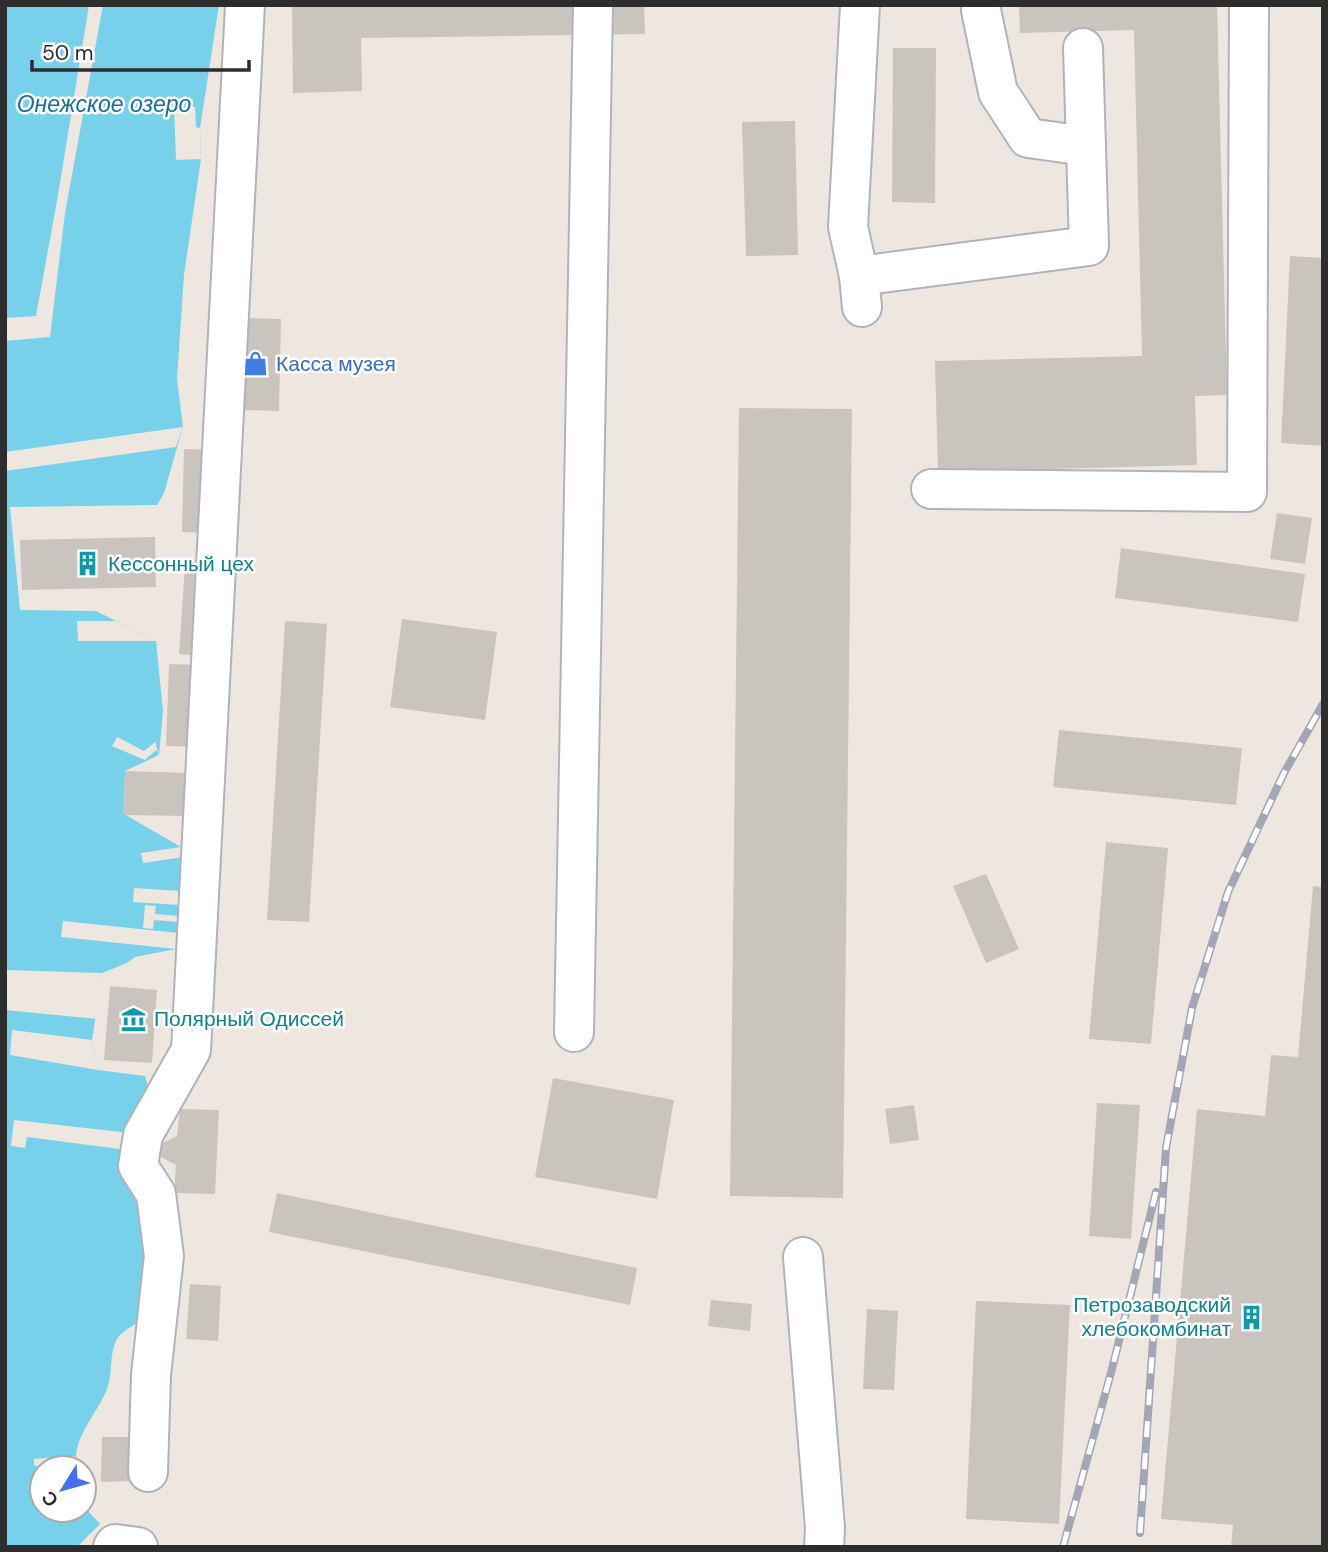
<svg xmlns="http://www.w3.org/2000/svg" width="1328" height="1552" viewBox="0 0 1328 1552" font-family="'DM Sans',sans-serif">
	<style>
		.water { fill: #78d1ea }
		.pier { fill: #ede7e0 }
		.building { fill: #c9c5be }
		.lines { fill: none; stroke-linecap: round; stroke-linejoin: round }
		.minor-casing { stroke: #b0b3bc; stroke-width: 42 }
		.minor { stroke: #fff; stroke-width: 38 }
		.rail-casing { stroke: #a2a6b6; stroke-width: 8 }
		.rail { stroke: #fff; stroke-width: 5; stroke-dasharray: 16; stroke-linecap: butt }
		.labels { text-anchor: middle; dominant-baseline: central; stroke-width: 5; stroke-linejoin: round; paint-order: stroke }
		.shop-label { font-size: 21px; fill: #366cbe; stroke: #fff; text-anchor: start }
		.culture-label { font-size: 21px; fill: #0d838f; stroke: #fff; text-anchor: start }
		.water-label { font-size: 23px; font-style: italic; fill: #13719a; stroke: #fff }
	</style>
	<rect width="100%" height="100%" fill="#ede7e0"/>
	<path class="water" d="M5 5H219L200 128 201 159 184 275 177 379 183 427 164 493 157 505 10 507 20 610 96 611 156 641 163 711 159 755 125 771 124 814 181 847 183 857 176 949 135 957 127 963 102 973 92 1040 98 1070 145 1076 151 1097 127 1150V1186L143 1205 145 1318C137 1324 120 1331 116 1341 109 1355 113 1374 107 1389 98 1413 70 1440 77 1468H42V1510H84V1492L89 1512 100 1524 77 1547H5Z"/>
	<g class="pier">
		<polygon points="89,5 103,5 65,213 50,337 5,341 5,318 36,316 57,201"/>
		<polygon points="174,107 195,107 196,127 200,128 201,159 176,160"/>
		<polygon points="183,427 176,447 5,471 5,452"/>
		<polygon points="77,621 116,621 156,641 78,641"/>
		<polygon points="117,737 144,751 155,742 159,755 156,750 145,760 112,746"/>
		<polygon points="181,847 183,857 143,863 141,853"/>
		<polygon points="134,888 180,891 180,905 133,902"/>
		<polygon points="145,905 156,906 155,914 179,916 179,922 154,920 153,929 143,928"/>
		<polygon points="63,921 178,933 176,949 61,937"/>
		<polygon points="5,970 102,973 97,1019 5,1010"/>
		<polygon points="12,1030 92,1040 98,1070 10,1055"/>
		<polygon points="14,1120 130,1133 127,1150 27,1137 25,1148 11,1146"/>
		<polygon points="75,1456 76,1463 34,1466 34,1459"/>
	</g>
	<g class="building">
		<polygon points="292,5 644,5 645,34 361,38 362,91 293,93"/>
		<polygon points="1019,5 1217,5 1227,395 1195,396 1197,465 938,472 935,361 1142,356 1134,30 1020,33"/>
		<polygon points="893,48 936,48 935,203 892,202"/>
		<polygon points="795,121 798,255 746,256 742,122"/>
		<polygon points="1290,256 1323,258 1323,446 1281,443"/>
		<polygon points="244,318 281,319 279,411 242,410"/>
		<polygon points="739,408 852,409 843,1198 730,1196"/>
		<polygon points="184,449 212,450 209,533 182,532"/>
		<polygon points="1277,513 1312,518 1305,564 1270,559"/>
		<polygon points="155,537 156,587 22,590 20,540"/>
		<polygon points="1121,548 1305,574 1298,622 1115,598"/>
		<polygon points="185,565 211,567 205,656 179,654"/>
		<polygon points="402,619 497,632 485,720 390,707"/>
		<polygon points="285,621 327,624 309,922 267,920"/>
		<polygon points="169,664 199,665 196,747 166,746"/>
		<polygon points="1059,730 1242,748 1236,805 1053,787"/>
		<polygon points="125,771 191,773 190,816 124,815"/>
		<polygon points="1106,842 1168,848 1151,1044 1089,1039"/>
		<polygon points="986,874 1019,949 986,963 953,886"/>
		<polygon points="1313,886 1323,887 1323,1547 1231,1547 1233,1525 1161,1519 1197,1109 1265,1116 1271,1055 1298,1057"/>
		<polygon points="110,986 157,990 152,1063 104,1060"/>
		<polygon points="553,1078 674,1100 657,1199 535,1177"/>
		<polygon points="1097,1103 1140,1105 1131,1239 1089,1236"/>
		<polygon points="914,1105 919,1140 890,1144 885,1109"/>
		<polygon points="180,1109 219,1110 215,1194 174,1193 176,1165 148,1150 177,1136"/>
		<polygon points="277,1193 637,1268 630,1305 269,1232"/>
		<polygon points="190,1284 221,1286 218,1341 186,1339"/>
		<polygon points="711,1300 752,1304 750,1331 708,1326"/>
		<polygon points="976,1301 1070,1305 1059,1524 966,1519"/>
		<polygon points="867,1309 898,1311 894,1390 863,1389"/>
		<polygon points="102,1437 132,1437 132,1481 101,1482"/>
	</g>
	<g class="lines">
		<defs>
			<g id="minor">
				<polyline points="860,5 848,227 859,276 862,307"/>
				<polyline points="981,10 998,92 1028,138 1086,146"/>
				<polyline points="859,276 1089,246 1083,48"/>
				<polyline points="931,489 1247,492 1249,5"/>
				<polyline points="574,1032 593,5"/>
				<polyline points="803,1257 825,1528 824,1547"/>
				<polyline points="148,1472 151,1375 164,1256 156,1194 138,1166 143,1135 191,1050 245,5"/>
				<polyline points="113,1547 115,1544 138,1547"/>
			</g>
		</defs>
		<use href="#minor" class="minor-casing"/>
		<use href="#minor" class="minor"/>
		<defs>
			<g id="rail">
				<polyline points="1140,1533 1166,1148 1192,1008 1228,892 1284,773 1323,704"/>
				<polyline points="1063,1547 1112,1369 1156,1192"/>
			</g>
		</defs>
		<use href="#rail" class="rail-casing"/>
		<use href="#rail" class="rail"/>
	</g>
	<defs>
		<symbol id="shop-bare" viewBox="-9 -9 18 18"><path d="M-5-2.5h2.3a2.7 3.5 0 0 1 5.4 0H5L5.5 6h-11ZM-1.5-2.5h3a1.5 2.3 0 0 0-3 0Z" fill="#3f7fe0" stroke="#fff" stroke-width="2.5" paint-order="stroke"/></symbol>
		<symbol id="building-bare" viewBox="-9 -9 18 18"><path d="M-4-6H4V6H1V3H-1V6H-4ZM-2.5-4.3h1.7v1.8h-1.7ZM.8-4.3h1.7v1.8H.8ZM-2.5-1h1.7V.8h-1.7ZM.8-1h1.7V.8H.8Z" fill="#0f9aa8" stroke="#fff" stroke-width="2.5" paint-order="stroke"/></symbol>
		<symbol id="museum-bare" viewBox="-9 -9 18 18"><path d="M0-6L6-3V-2H-6V-3ZM-5-1h2V3h-2ZM-1-1h2V3h-2ZM3-1h2V3H3ZM-6 4H6V6H-6Z" fill="#0f9aa8" stroke="#fff" stroke-width="2.5" paint-order="stroke"/></symbol>
	</defs>
	<g fill-rule="evenodd">
		<use href="#shop-bare" x="238" y="346" width="35" height="35"/>
		<use href="#building-bare" x="70" y="546" width="35" height="35"/>
		<use href="#museum-bare" x="116" y="1002" width="35" height="35"/>
		<use href="#building-bare" x="1234" y="1300" width="35" height="35"/>
	</g>
	<g class="labels">
		<g class="shop-label">
			<text x="276" y="364">Касса музея</text>
		</g>
		<g class="culture-label">
			<text x="108" y="564">Кессонный цех</text>
			<text x="154" y="1019">Полярный Одиссей</text>
			<text x="1231" y="1305" text-anchor="end">Петрозаводский<tspan x="1231" dy="24">хлебокомбинат</tspan></text>
		</g>
		<g class="water-label">
			<text x="104" y="104">Онежское озеро</text>
		</g>
	</g>
	<rect width="1328" height="1552" fill="none" stroke="#2d2d2d" stroke-width="14"/>
	<g transform="translate(63 1489) rotate(233)"><circle r="33" fill="#ffffff" stroke="#ababab" stroke-width="2"/>
	<path d="M0-5L12 26L0 18L-12 26Z" fill="#476ef3"/>
	<text y="-10" font-size="19" font-weight="bold" text-anchor="middle" fill="#2d2d2d">С</text>
	</g>
	<path d="M32 60v10h217v-10" fill="none" stroke="#2d2d2d" stroke-width="3.5"/>
	<text x="42" y="60" font-size="21" fill="#2d2d2d" stroke="#ffffff" stroke-width="5" paint-order="stroke">50 m</text>
</svg>
